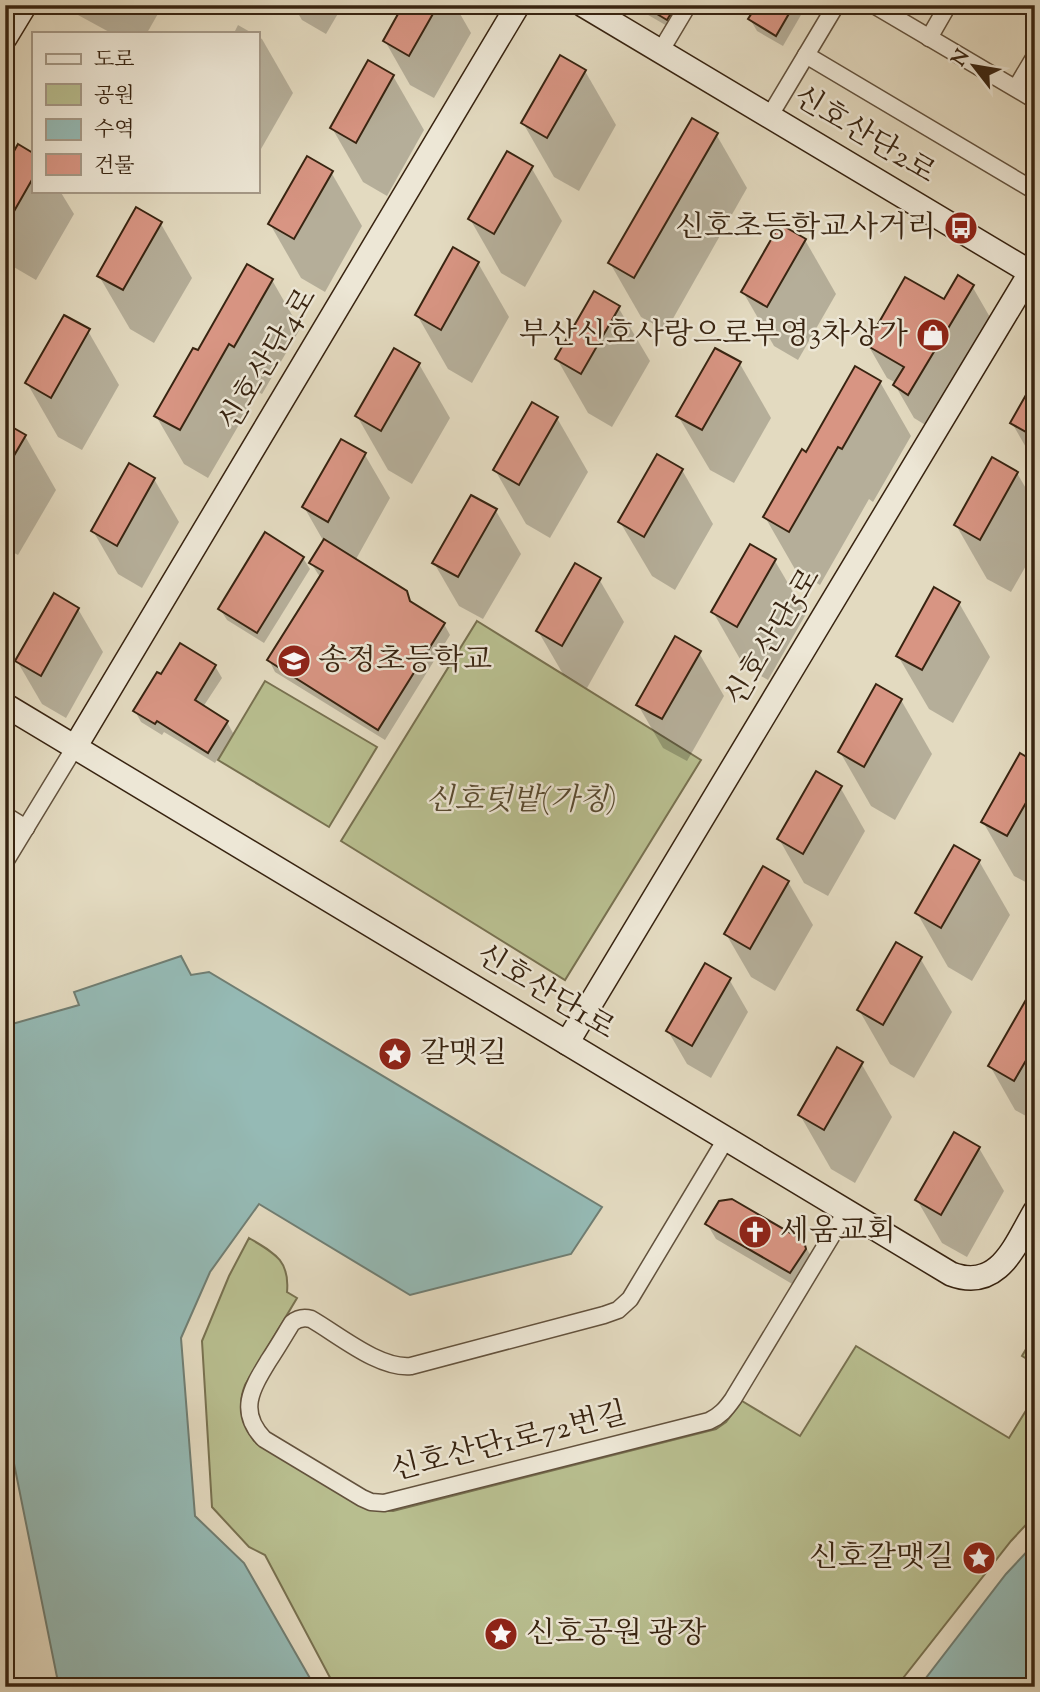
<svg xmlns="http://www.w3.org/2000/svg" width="1040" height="1692" viewBox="0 0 1040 1692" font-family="'Sorts Mill Goudy','Noto Serif KR',serif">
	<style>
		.green { fill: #b8be8f; stroke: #787150; stroke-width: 2 }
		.water { fill: #95bab5; stroke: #707e73; stroke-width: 2 }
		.shadow { fill: #0003 }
		.building { fill: #d89583; stroke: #382411; stroke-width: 2 }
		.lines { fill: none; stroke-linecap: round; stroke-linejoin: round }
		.minor-casing { stroke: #63523d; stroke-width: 19 }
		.secondary-casing { stroke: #382411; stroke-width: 26 }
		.minor { stroke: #ede7d6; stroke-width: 16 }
		.secondary { stroke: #ede7d6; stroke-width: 23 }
		.labels { text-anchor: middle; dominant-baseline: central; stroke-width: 5; stroke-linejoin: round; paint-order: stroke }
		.street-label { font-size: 30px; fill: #382411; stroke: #ede7d6 }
		.poi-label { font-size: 30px; fill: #382411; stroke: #ede7d6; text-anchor: start }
		.park-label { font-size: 30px; font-style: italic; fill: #584a30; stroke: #ede7d6 }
	</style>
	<rect width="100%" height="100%" fill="#e3dac0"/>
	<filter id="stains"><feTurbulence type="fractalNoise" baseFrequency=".00286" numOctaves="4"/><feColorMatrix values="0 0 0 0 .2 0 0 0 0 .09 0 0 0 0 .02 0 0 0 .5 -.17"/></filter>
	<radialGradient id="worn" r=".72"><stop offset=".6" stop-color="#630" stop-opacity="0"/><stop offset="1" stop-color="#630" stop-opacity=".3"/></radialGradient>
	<g class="green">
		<polygon points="477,621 701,760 565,980 341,841"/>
		<polygon points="265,681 377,747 329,827 218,760"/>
		<path d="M249 1238C274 1253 290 1260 287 1292L297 1298 245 1385C237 1405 241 1423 254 1441L360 1505 376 1510 393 1511 716 1429 726 1422 742 1401 800 1436 856 1346 1009 1438 1035 1396V1515L1011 1541 896 1687H335L265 1555 249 1547 212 1507 202 1341 229 1276Z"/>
		<polygon points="1035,1334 1035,1364 1022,1356"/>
	</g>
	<g class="water">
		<polygon points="181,956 191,975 209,972 602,1207 571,1254 410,1295 259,1204 210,1272 181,1338 195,1516 244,1563 315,1687 59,1687 5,1419 5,1026 79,1005 74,992"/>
		<polygon points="1035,1543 1035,1687 919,1687 1006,1574"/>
	</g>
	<g class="shadow">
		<polygon points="72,5 163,5 147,33 111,33 78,15"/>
		<polygon points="293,5 343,5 326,34 302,20"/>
		<polygon points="405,5 455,5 471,33 434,98 410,85 385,41"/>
		<polygon points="631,5 688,5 674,30"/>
		<polygon points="759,5 795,5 801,15 783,46 757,31 750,19"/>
		<polygon points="238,25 252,33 234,33"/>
		<polygon points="257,36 262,39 293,93 257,156"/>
		<polygon points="585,71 616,125 579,191 554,177 523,123"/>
		<polygon points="393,76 424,130 387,196 363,182 332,128"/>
		<polygon points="716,134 747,188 666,331 641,317 610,263"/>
		<polygon points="19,147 33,155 33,191 60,191 74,214 36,280 12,266 5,254 5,170"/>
		<polygon points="531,167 562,221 525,287 501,273 470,219"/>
		<polygon points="331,172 362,226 325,292 301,278 270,224"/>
		<polygon points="161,224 192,278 154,343 130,329 99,276"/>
		<polygon points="805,240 836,294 798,360 774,346 743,292"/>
		<polygon points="478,263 509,317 472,383 448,369 417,315"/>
		<polygon points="272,280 300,329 262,394 258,392 208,478 184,464 156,416 198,353"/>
		<polygon points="972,286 991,319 927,426 914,418 895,385 896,383 887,378 868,345"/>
		<polygon points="5,305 11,314 5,323"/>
		<polygon points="618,307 650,361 612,427 588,413 557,359"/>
		<polygon points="88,331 119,385 82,450 58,437 27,383"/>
		<polygon points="419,364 450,418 412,484 388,470 357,416"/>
		<polygon points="740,364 771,418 734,483 710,470 678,416"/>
		<polygon points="880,382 911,436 873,502 869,499 820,585 796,571 765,517"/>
		<polygon points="1035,382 1035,463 1012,423"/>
		<polygon points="557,418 588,472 550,538 526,524 495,470"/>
		<polygon points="5,425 25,436 56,490 18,555 5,548"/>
		<polygon points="341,441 365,455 390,498 355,561 405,593 412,604 444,624 450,635 385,740 275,672 269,660 321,577 318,574 311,563 324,542 304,507"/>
		<polygon points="682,470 713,524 675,590 652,576 620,522"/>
		<polygon points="1017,473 1035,504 1035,550 1011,592 987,579 956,525"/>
		<polygon points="154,479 179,522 142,588 118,574 93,531"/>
		<polygon points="496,511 521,554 483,619 459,606 434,563"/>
		<polygon points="303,558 310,569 264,643 227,620 220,609"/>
		<polygon points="775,561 806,614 768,680 744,666 713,612"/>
		<polygon points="599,579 624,622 587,688 563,674 538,631"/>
		<polygon points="959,603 990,657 953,723 929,709 898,656"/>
		<polygon points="78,609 103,652 66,718 42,704 17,661"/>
		<polygon points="699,653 724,696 687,761 663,748 638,705"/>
		<polygon points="215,666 222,678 203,707 227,722 233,733 215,763 164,732 162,735 141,722 135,711 161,676"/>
		<polygon points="901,700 932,754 895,820 871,806 840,752"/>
		<polygon points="1035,764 1035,887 1014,876 983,822"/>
		<polygon points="840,787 865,831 828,896 804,883 779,839"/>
		<polygon points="979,861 1010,915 972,981 948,967 917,913"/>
		<polygon points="788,882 813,925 775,991 751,977 726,934"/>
		<polygon points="920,958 952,1012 914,1078 890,1064 859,1010"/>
		<polygon points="729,979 748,1012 711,1078 687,1064 668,1031"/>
		<polygon points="1035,1005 1035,1121 1015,1110 990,1066"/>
		<polygon points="861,1063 892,1117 855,1183 831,1169 800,1115"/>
		<polygon points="979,1148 1004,1191 967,1257 942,1243 917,1200"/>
		<polygon points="707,1224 803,1242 812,1258 799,1288 716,1239"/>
	</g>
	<g class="building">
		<polygon points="403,5 438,5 409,56 383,41"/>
		<polygon points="642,5 676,5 667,20"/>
		<polygon points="757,5 794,5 776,36 748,19"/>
		<polygon points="560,55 586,70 547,138 521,123"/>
		<polygon points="368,60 394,75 356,143 330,128"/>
		<polygon points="692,118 718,133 634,278 608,263"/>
		<polygon points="18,144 33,153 33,178 5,227 5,167"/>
		<polygon points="507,151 533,166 494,234 468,219"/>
		<polygon points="307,156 333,171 294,239 268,224"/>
		<polygon points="136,207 162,222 123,290 97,276"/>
		<polygon points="780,224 806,239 767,307 741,292"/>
		<polygon points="453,247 479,262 441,330 415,315"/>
		<polygon points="247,264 273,279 234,347 229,344 180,430 154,416 193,348 198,350"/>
		<polygon points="958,275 974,285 908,395 893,385 904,367 866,345 905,277 944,299"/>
		<polygon points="594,291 620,306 581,374 555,359"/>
		<polygon points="64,315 90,329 51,398 25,383"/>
		<polygon points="394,348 420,363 381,431 355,416"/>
		<polygon points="715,348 741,362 702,430 676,416"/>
		<polygon points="855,366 881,381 842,449 838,447 789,532 763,517 802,449 806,452"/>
		<polygon points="1035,379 1035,437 1010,423"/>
		<polygon points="532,402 558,417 519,485 493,470"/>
		<polygon points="5,423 26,435 5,471"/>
		<polygon points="341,439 366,453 328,522 302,507"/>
		<polygon points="657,454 683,469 644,537 618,522"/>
		<polygon points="992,457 1018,472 980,540 954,525"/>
		<polygon points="129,463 155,478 117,546 91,531"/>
		<polygon points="471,495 497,509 458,577 432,563"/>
		<polygon points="265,532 304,557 257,633 218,609"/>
		<polygon points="324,539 407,591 410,601 445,623 378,730 267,660 323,571 309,563"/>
		<polygon points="750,544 776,559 737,627 711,612"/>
		<polygon points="575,563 601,578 562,646 536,631"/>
		<polygon points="934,587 960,602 922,670 896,656"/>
		<polygon points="54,593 79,608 41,676 15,661"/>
		<polygon points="675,636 701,651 662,719 636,705"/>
		<polygon points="180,643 216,665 195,700 228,721 208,753 157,721 155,724 133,711 157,672 161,674"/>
		<polygon points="876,684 902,699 864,767 838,752"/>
		<polygon points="1020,753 1035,762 1035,787 1007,836 981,822"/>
		<polygon points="816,771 842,786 803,854 777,839"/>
		<polygon points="954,845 980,860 941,928 915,913"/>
		<polygon points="763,866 789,881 750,949 724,934"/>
		<polygon points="896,942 922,957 883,1025 857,1010"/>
		<polygon points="705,963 731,978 692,1046 666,1031"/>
		<polygon points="1027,998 1035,1003 1035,1045 1014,1081 988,1066"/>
		<polygon points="837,1047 863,1062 824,1130 798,1115"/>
		<polygon points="954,1132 980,1147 941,1215 915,1200"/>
		<polygon points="732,1199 804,1241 806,1249 790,1273 705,1224 719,1201"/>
	</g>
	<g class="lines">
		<defs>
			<g id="minor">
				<polyline points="874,5 1035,100"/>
				<polyline points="929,38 948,5"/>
				<polyline points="660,52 688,5"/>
				<polyline points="806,55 1035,191"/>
				<polyline points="1016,88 1035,56"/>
				<polyline points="769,117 836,5"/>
				<polyline points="5,815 26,828"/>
				<polyline points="5,862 75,747"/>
				<path d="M726 1139 630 1299 618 1310 604 1315 411 1366C379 1369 339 1335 311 1319 304 1317 298 1318 292 1323 284 1336 277 1348 269 1360 252 1388 237 1411 264 1439L362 1498 371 1502 384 1503 709 1421C720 1416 726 1409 733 1399L846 1212"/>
			</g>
			<g id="secondary">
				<polyline points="583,5 1035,275"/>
				<polyline points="5,38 25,5"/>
				<path d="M5 705 951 1274C999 1292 1015 1245 1035 1211"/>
				<polyline points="75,747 518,5"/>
				<polyline points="567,1043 1035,265"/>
			</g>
		</defs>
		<use href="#minor" class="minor-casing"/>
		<use href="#secondary" class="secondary-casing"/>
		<use href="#minor" class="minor"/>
		<use href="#secondary" class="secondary"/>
	</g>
	<defs>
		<symbol id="bus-disc" viewBox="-11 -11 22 22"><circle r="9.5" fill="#8f2418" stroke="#ede7d6"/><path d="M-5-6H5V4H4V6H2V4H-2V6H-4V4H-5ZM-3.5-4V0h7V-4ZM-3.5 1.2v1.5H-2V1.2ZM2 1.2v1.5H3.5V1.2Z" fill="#fff"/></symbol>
		<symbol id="shop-disc" viewBox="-11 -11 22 22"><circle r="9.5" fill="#8f2418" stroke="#ede7d6"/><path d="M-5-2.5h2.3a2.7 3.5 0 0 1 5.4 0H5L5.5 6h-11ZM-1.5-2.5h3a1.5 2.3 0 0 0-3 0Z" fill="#fff"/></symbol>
		<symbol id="school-disc" viewBox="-11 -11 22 22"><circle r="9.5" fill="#8f2418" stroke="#ede7d6"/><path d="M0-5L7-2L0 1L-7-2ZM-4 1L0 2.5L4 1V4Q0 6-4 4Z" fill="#fff"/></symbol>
		<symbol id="sight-disc" viewBox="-11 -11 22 22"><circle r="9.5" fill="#8f2418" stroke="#ede7d6"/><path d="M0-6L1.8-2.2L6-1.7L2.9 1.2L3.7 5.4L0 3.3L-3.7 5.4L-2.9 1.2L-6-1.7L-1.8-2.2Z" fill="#fff"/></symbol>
		<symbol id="church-disc" viewBox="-11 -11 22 22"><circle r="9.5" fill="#8f2418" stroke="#ede7d6"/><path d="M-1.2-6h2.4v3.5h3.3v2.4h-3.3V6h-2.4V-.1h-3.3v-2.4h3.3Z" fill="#fff"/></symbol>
	</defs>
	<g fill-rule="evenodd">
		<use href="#bus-disc" x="942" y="209" width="38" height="38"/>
		<use href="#shop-disc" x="914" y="316" width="38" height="38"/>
		<use href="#school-disc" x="275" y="642" width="38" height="38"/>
		<use href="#sight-disc" x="376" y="1035" width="38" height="38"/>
		<use href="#church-disc" x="736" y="1213" width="38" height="38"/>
		<use href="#sight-disc" x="960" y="1539" width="38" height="38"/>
		<use href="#sight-disc" x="482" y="1615" width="38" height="38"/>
	</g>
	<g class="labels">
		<g class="street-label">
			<text transform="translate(864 136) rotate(31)">신호산단2로</text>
			<text transform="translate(269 360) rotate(-59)">신호산단4로</text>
			<text transform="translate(774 638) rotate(-59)">신호산단5로</text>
			<text transform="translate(545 993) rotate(31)">신호산단1로</text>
			<text transform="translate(509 1443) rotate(-14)">신호산단1로72번길</text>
		</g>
		<g class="poi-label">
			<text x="936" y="228" text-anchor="end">신호초등학교사거리</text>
			<text x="908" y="335" text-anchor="end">부산신호사랑으로부영3차상가</text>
			<text x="318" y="661">송정초등학교</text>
			<text x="420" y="1054">갈맷길</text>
			<text x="780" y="1232">세움교회</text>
			<text x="954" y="1558" text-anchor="end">신호갈맷길</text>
			<text x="526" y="1634">신호공원 광장</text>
		</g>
		<g class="park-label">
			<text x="521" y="801">신호텃밭(가칭)</text>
		</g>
	</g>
	<rect width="1040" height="1692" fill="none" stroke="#e3dac0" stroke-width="28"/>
	<rect x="7" y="7" width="1026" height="1678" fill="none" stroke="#382411" stroke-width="3.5"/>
	<rect x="14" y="14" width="1012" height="1664" fill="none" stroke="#382411" stroke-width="2"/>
	<rect x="32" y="32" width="228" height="161" fill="#ede7d6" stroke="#a59987" stroke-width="2"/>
	<rect x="46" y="54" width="35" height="10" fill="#ede7d6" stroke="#a59987" stroke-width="2"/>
	<text x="94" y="66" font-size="21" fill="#382411">도로</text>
	<rect x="46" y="84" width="35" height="21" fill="#b8be8f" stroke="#a59987" stroke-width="2"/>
	<text x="94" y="102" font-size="21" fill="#382411">공원</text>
	<rect x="46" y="119" width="35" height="21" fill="#95bab5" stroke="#a59987" stroke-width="2"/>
	<text x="94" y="136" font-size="21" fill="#382411">수역</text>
	<rect x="46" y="154" width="35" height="21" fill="#d89583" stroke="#a59987" stroke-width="2"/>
	<text x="94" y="172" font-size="21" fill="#382411">건물</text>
	<g transform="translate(974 66) rotate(301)" stroke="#ede7d6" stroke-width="5" paint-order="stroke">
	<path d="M0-5L12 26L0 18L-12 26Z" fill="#382411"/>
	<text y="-10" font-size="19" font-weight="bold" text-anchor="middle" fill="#382411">N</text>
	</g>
	<rect width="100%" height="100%" filter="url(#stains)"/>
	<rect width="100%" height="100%" fill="url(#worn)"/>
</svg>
